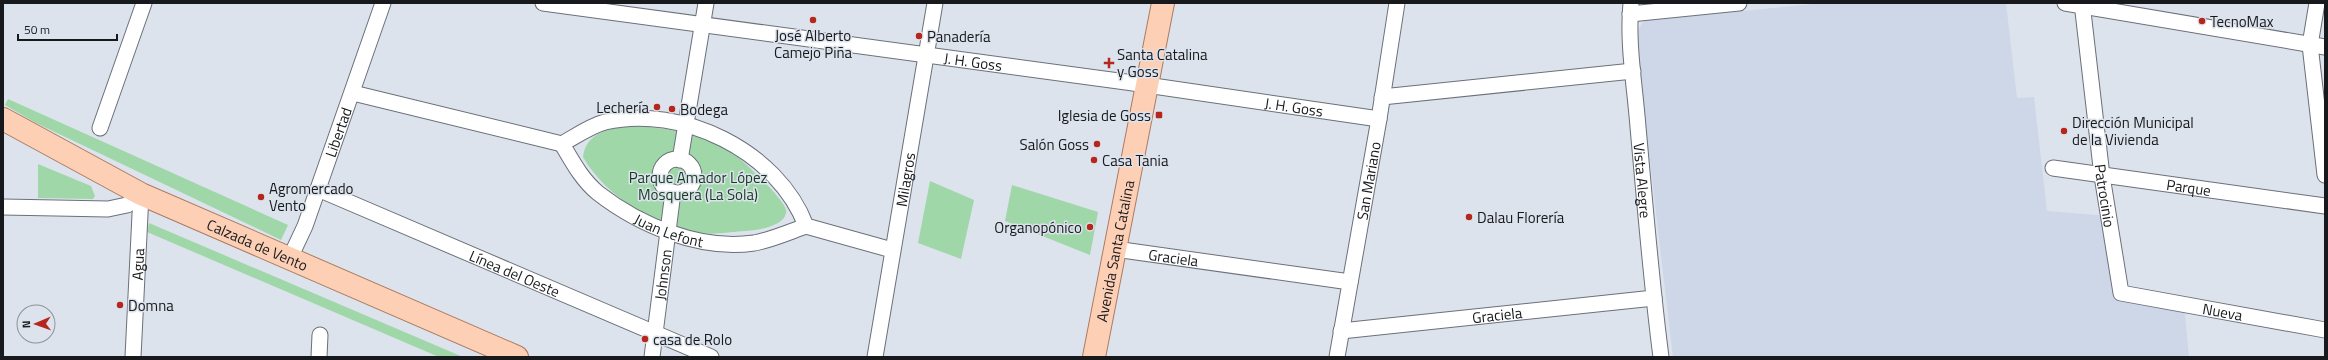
<svg xmlns="http://www.w3.org/2000/svg" width="2328" height="360" viewBox="0 0 2328 360" font-family="'Titillium Web',sans-serif">
	<style>
		.built { fill: #cdd7e8 }
		.green { fill: #9fd7a9 }
		.lines { fill: none; stroke-linecap: round; stroke-linejoin: round }
		.minor-casing { stroke: #6b7079; stroke-width: 17 }
		.primary-casing { stroke: #ac7b60; stroke-width: 24 }
		.minor { stroke: #fff; stroke-width: 15 }
		.primary { stroke: #fdd0b6; stroke-width: 22 }
		.poi-dot { fill: #b5271c; stroke: #dde3ed; stroke-width: 1.5 }
		.labels { text-anchor: middle; dominant-baseline: central; stroke-width: 3; stroke-linejoin: round; paint-order: stroke }
		.poi-label { font-size: 15px; fill: #17191c; stroke: #dde3ed; text-anchor: start }
		.street-label { font-size: 15px; fill: #17191c; stroke: #dde3ed }
		.park-label { font-size: 15px; fill: #163a1f; stroke: #dde3ed }
	</style>
	<rect width="100%" height="100%" fill="#dde3ed"/>
	<polygon class="built" points="1823,3 2006,3 2017,98 2034,97 2047,211 2108,216 2121,293 2184,304 2189,357 1673,357 1635,34 1644,21"/>
	<g class="green">
		<polygon points="8,99 288,225 281,240 36,123 5,105"/>
		<path d="M634 126C660 127 696 133 720 144 732 149 784 198 786 210 787 212 785 216 784 218 777 227 755 231 744 231 731 232 715 235 702 233 656 227 606 197 583 157 586 131 612 128 634 126Z"/>
		<polygon points="38,164 91,186 95,196 93,199 38,198"/>
		<polygon points="930,181 974,200 961,259 918,243"/>
		<polygon points="1012,185 1098,212 1090,255 1005,221"/>
		<polygon points="149,223 463,357 439,357 147,232"/>
	</g>
	<g class="lines">
		<defs>
			<g id="minor">
				<path id="s1" d="M543 3 1126 82 1379 119"/>
				<path id="s2" d="M1631 3C1627 43 1635 87 1638 127 1645 204 1651 281 1661 357"/>
				<polyline points="2065,3 2325,47"/>
				<path id="s3" d="M2082 3 2102 176 2121 293 2325 330"/>
				<polyline points="2317,3 2310,45 2325,175"/>
				<polyline points="1630,14 1739,3"/>
				<path d="M353 93 562 144C576 136 590 126 605 122 681 104 778 151 806 226L892 250"/>
				<polyline points="1382,97 1633,71"/>
				<polyline points="100,128 144,3"/>
				<path id="s4" d="M562 144C572 161 582 180 598 193 639 225 700 251 754 243 771 240 789 232 806 226"/>
				<circle cx="677" cy="176" r="17"/>
				<polyline points="680,160 706,3"/>
				<path id="s5" d="M2053 168 2325 206"/>
				<path id="s6" d="M318 189 711 357"/>
				<polyline points="3,207 108,209 127,205 141,194"/>
				<path id="s7" d="M1115 249 1350 282"/>
				<path id="s8" d="M289 260 305 226 383 3"/>
				<path id="s9" d="M1341 331 1654 298"/>
				<path id="s10" d="M133 357 141 194"/>
				<polyline points="319,357 320,335"/>
				<path id="s11" d="M652 357 673 192"/>
				<path id="s12" d="M875 357 935 3"/>
				<path id="s13" d="M1337 357 1379 119 1397 3"/>
			</g>
			<g id="primary">
				<path id="s14" d="M3 119 141 194 517 357"/>
				<path id="s15" d="M1094 357 1163 3"/>
			</g>
		</defs>
		<use href="#minor" class="minor-casing"/>
		<use href="#primary" class="primary-casing"/>
		<use href="#minor" class="minor"/>
		<use href="#primary" class="primary"/>
	</g>
	<g class="poi-dot">
		<circle cx="813" cy="20" r="4"/>
		<circle cx="2202" cy="21" r="4"/>
		<circle cx="919" cy="36" r="4"/>
		<path d="M1107 57h4v4h4v4h-4v4h-4v-4h-4v-4h4z"/>
		<circle cx="657" cy="107" r="4"/>
		<circle cx="672" cy="109" r="4"/>
		<rect x="1155" y="111" width="8" height="8" rx="2"/>
		<circle cx="2064" cy="131" r="4"/>
		<circle cx="1097" cy="144" r="4"/>
		<circle cx="1094" cy="160" r="4"/>
		<circle cx="261" cy="197" r="4"/>
		<circle cx="1469" cy="217" r="4"/>
		<circle cx="1090" cy="227" r="4"/>
		<circle cx="120" cy="305" r="4"/>
		<circle cx="645" cy="339" r="4"/>
	</g>
	<g class="labels">
		<g class="poi-label">
			<text x="2210" y="21">TecnoMax</text>
			<text x="813" y="35" text-anchor="middle">José Alberto<tspan x="813" dy="17">Camejo Piña</tspan></text>
			<text x="927" y="36">Panadería</text>
			<text x="1117" y="54">Santa Catalina<tspan x="1117" dy="17">y Goss</tspan></text>
			<text x="649" y="107" text-anchor="end">Lechería</text>
			<text x="680" y="109">Bodega</text>
			<text x="1151" y="115" text-anchor="end">Iglesia de Goss</text>
			<text x="2072" y="122">Dirección Municipal<tspan x="2072" dy="17">de la Vivienda</tspan></text>
			<text x="1089" y="144" text-anchor="end">Salón Goss</text>
			<text x="1102" y="160">Casa Tania</text>
			<text x="269" y="188">Agromercado<tspan x="269" dy="17">Vento</tspan></text>
			<text x="1477" y="217">Dalau Florería</text>
			<text x="1082" y="227" text-anchor="end">Organopónico</text>
			<text x="128" y="305">Domna</text>
			<text x="653" y="339">casa de Rolo</text>
		</g>
		<g class="street-label">
			<text stroke="none"><textPath href="#s1" startOffset="434">J. H. Goss</textPath></text>
			<text stroke="none"><textPath href="#s1" startOffset="758">J. H. Goss</textPath></text>
			<text stroke="none"><textPath href="#s8" startOffset="137">Libertad</textPath></text>
			<text stroke="none"><textPath href="#s12" startOffset="180">Milagros</textPath></text>
			<text stroke="none"><textPath href="#s13" startOffset="179">San Mariano</textPath></text>
			<text stroke="none"><textPath href="#s2" startOffset="178">Vista Alegre</textPath></text>
			<text stroke="none"><textPath href="#s5" startOffset="137">Parque</textPath></text>
			<text stroke="none"><textPath href="#s3" startOffset="194">Patrocinio</textPath></text>
			<text stroke="none"><textPath href="#s4" startOffset="142">Juan Lefont</textPath></text>
			<text stroke="none"><textPath href="#s14" startOffset="284">Calzada de Vento</textPath></text>
			<text stroke="none"><textPath href="#s15" startOffset="108">Avenida Santa Catalina</textPath></text>
			<text stroke="none"><textPath href="#s7" startOffset="59">Graciela</textPath></text>
			<text stroke="none"><textPath href="#s10" startOffset="93">Agua</textPath></text>
			<text stroke="none"><textPath href="#s6" startOffset="214">Línea del Oeste</textPath></text>
			<text stroke="none"><textPath href="#s11" startOffset="83">Johnson</textPath></text>
			<text stroke="none"><textPath href="#s3" startOffset="396">Nueva</textPath></text>
			<text stroke="none"><textPath href="#s9" startOffset="157">Graciela</textPath></text>
		</g>
		<g class="park-label">
			<text x="698" y="177">Parque Amador López<tspan x="698" dy="17">Mosquera (La Sola)</tspan></text>
		</g>
	</g>
	<rect width="2328" height="360" fill="none" stroke="#17191c" stroke-width="8"/>
	<g transform="translate(36 324) rotate(268)"><circle r="19" fill="#dde3ed" stroke="#8e9299"/>
	<path d="M0-3L7 15L0 10L-7 15Z" fill="#b5271c"/>
	<text y="-6" font-size="11" font-weight="bold" text-anchor="middle" fill="#17191c">N</text>
	</g>
	<path d="M18 34v6h99v-6" fill="none" stroke="#17191c" stroke-width="2"/>
	<text x="24" y="34" font-size="12" fill="#17191c" stroke="#dde3ed" stroke-width="3" paint-order="stroke">50 m</text>
</svg>
